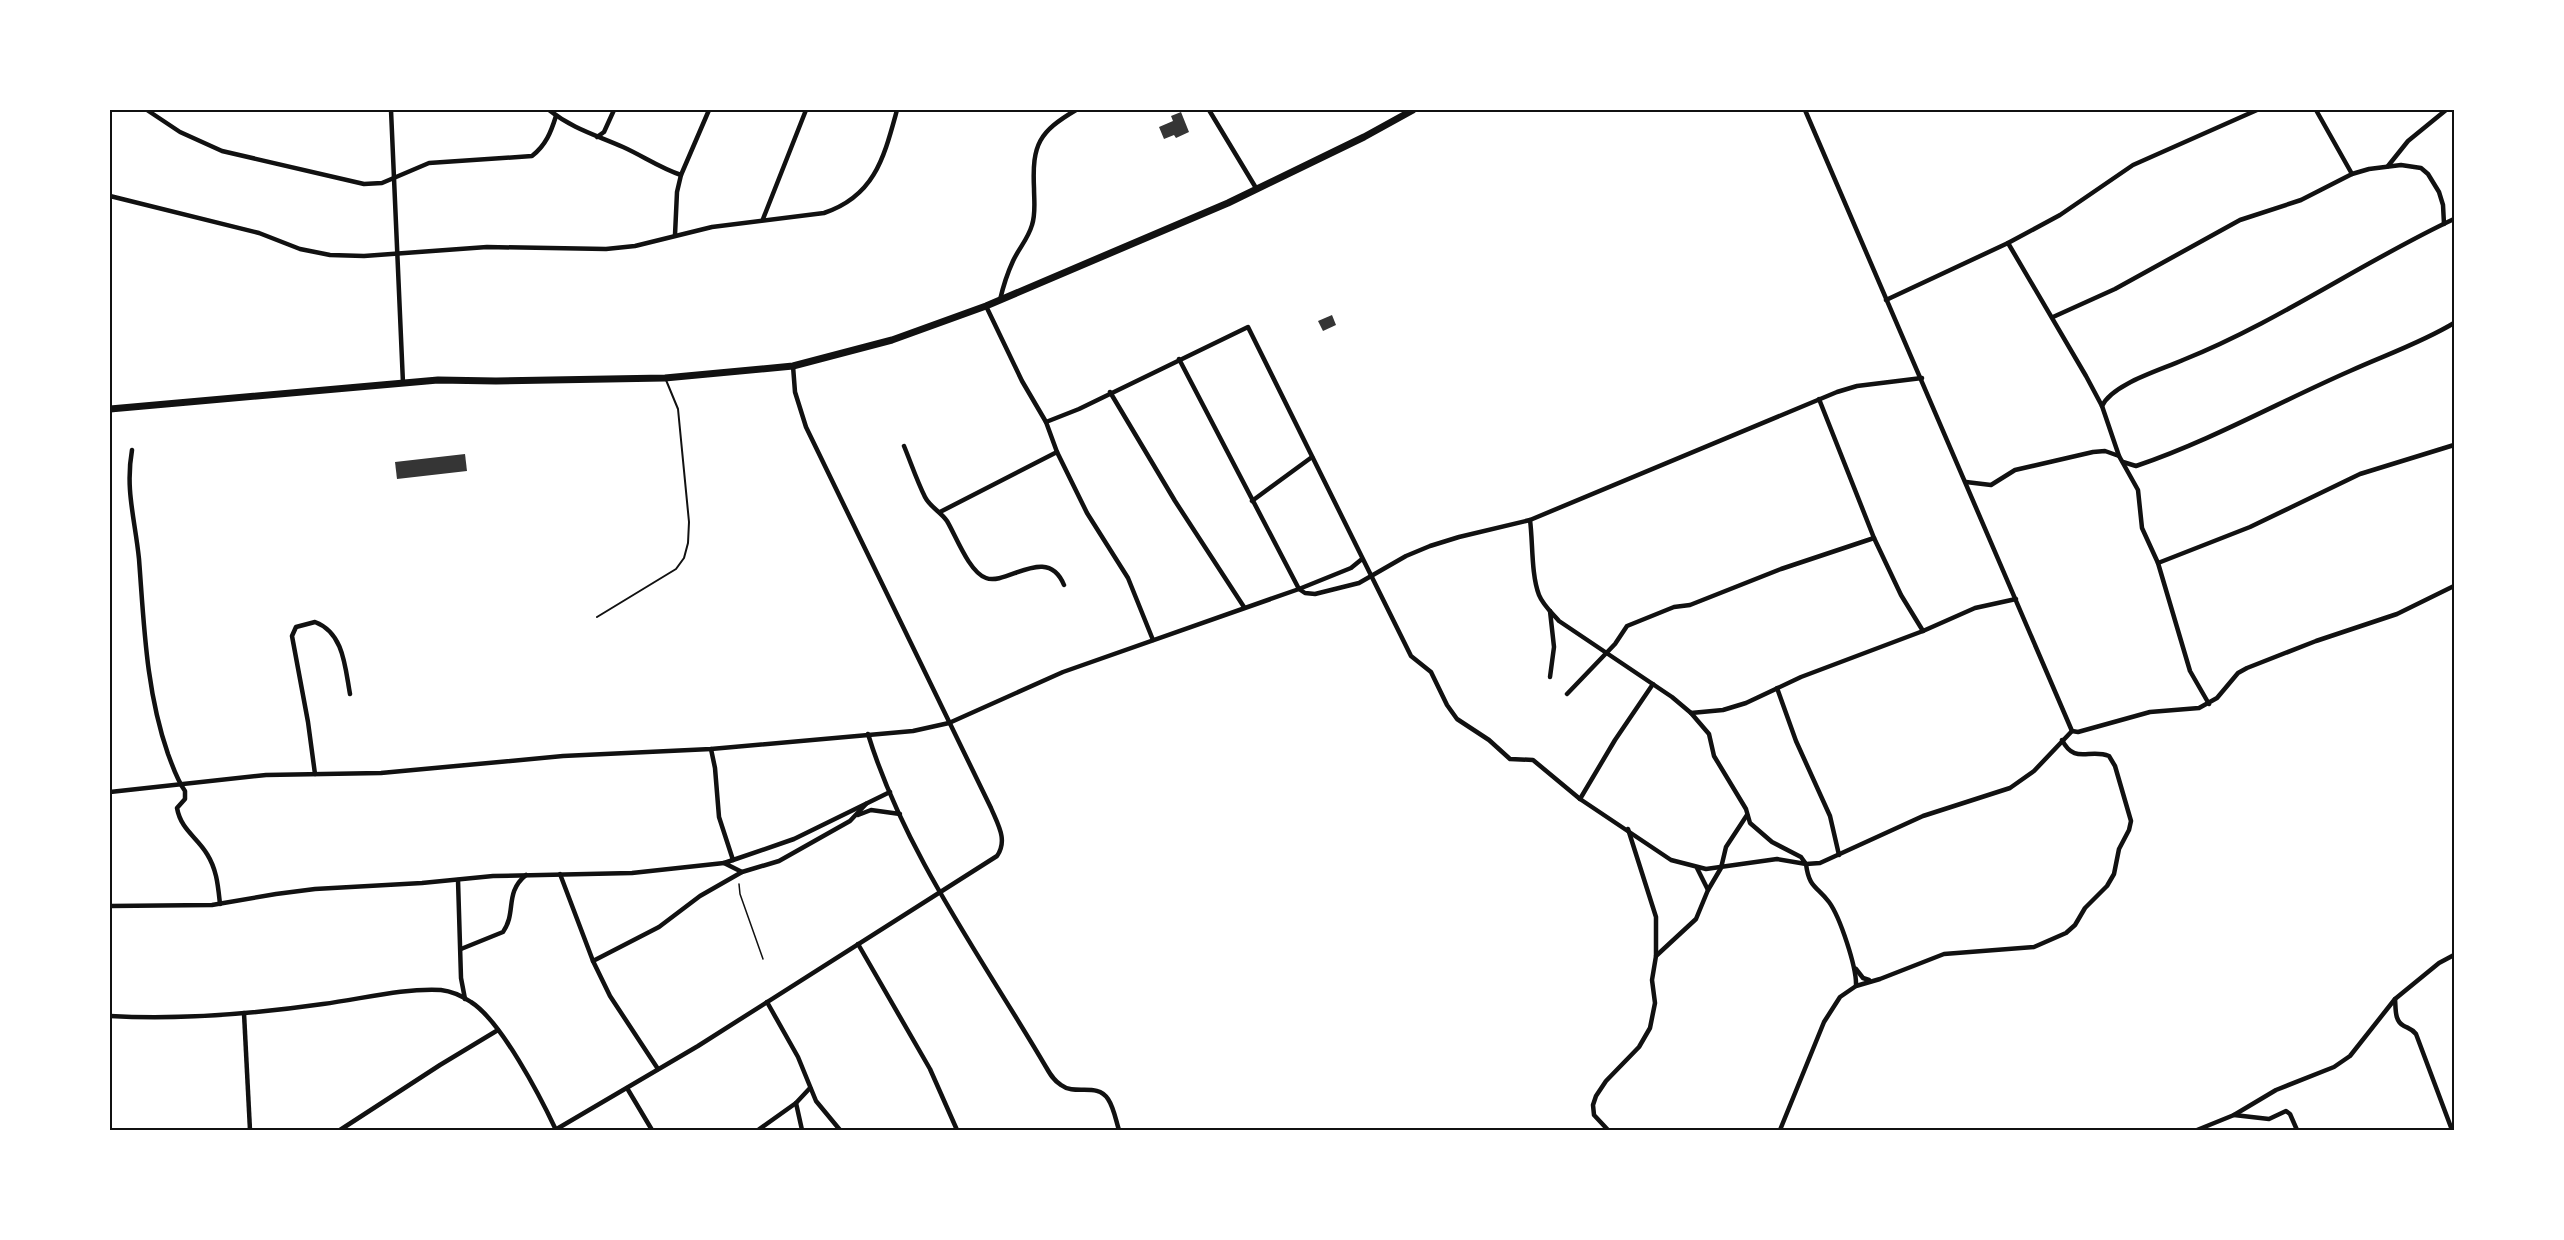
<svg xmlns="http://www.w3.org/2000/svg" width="2564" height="1240" viewBox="0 0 2564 1240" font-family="Barlow,sans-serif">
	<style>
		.building { fill: #353535 }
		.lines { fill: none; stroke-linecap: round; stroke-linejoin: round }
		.path { stroke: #111; stroke-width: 1.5 }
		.service { stroke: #111; stroke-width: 2 }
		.minor { stroke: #111; stroke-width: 4.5 }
		.primary { stroke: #111; stroke-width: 7 }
		.neatline { fill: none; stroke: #111; stroke-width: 2 }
	</style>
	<rect width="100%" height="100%" fill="#fff"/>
	<g class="building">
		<polygon points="1181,112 1189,132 1176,138 1174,135 1164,139 1159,127 1173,121 1171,116"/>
		<polygon points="1332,315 1336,325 1323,331 1318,321"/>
		<polygon points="465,454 467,471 397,479 395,462"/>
	</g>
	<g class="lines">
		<polyline class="path" points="739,884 740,894 763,959"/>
		<polyline class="service" points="597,617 676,569 684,558 688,543 689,522 678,409 666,380"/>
		<g class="minor">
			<path d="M147 110 180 132 222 151 364 184 382 183 429 163 532 156C546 145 551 132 556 116"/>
			<polyline points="391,110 403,383"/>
			<path d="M549 110C573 129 596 135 623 147 643 156 660 168 681 175"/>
			<polyline points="1209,110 1256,188"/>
			<polyline points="1805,110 2072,731 2078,732 2150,712 2199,708 2217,698 2238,673 2247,668 2316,641 2397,614 2454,586"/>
			<polyline points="2316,110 2352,174"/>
			<polyline points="597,137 604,132 614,110"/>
			<polyline points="2388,166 2408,141 2446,110"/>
			<path d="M110 196 259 233 300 249 330 255 364 256 487 247 606 249 635 246 712 227 824 213C875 196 884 157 897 110"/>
			<polyline points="763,219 806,110"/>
			<polyline points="675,235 677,192 681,175 709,110"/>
			<polyline points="2008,243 2086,376 2102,406 2119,456 2138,490 2142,528 2158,563 2190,671 2209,704"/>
			<path d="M1000 300C1003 287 1007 274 1013 261 1019 248 1028 239 1032 225 1036 213 1034 201 1034 188 1032 144 1039 132 1076 110"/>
			<polyline points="1886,300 2008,243 2060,215 2133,165 2257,110"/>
			<polyline points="986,306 1022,381 1046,422 1057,452 1087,513 1128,578 1153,640"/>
			<polyline points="2053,317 2115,289 2240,220 2301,200 2352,174 2369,169 2401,165 2421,168 2428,174 2439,192 2443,205 2444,224"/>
			<polyline points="1179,359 1299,589 1305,593 1315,594 1359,583 1406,556 1430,546 1459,537 1530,520 1837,392 1857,386 1922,378"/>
			<polyline points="1110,392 1175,501 1244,607"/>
			<polyline points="1819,399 1874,538 1901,595 1923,631"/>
			<path d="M2102 406C2112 384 2161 370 2183 360 2278 322 2362 262 2454 219"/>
			<path d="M1046 422 1079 409 1248 327 1411 656 1431 672 1447 705 1457 719 1489 740 1510 759 1533 760 1580 799 1671 860 1706 869 1777 859 1806 864C1809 888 1817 886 1829 902 1840 917 1857 968 1856 986"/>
			<path d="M904 446C911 463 917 481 925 497 930 507 941 512 947 521 956 536 969 572 986 578 1007 586 1047 544 1064 585"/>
			<path d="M132 450C125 490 135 519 139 559 144 624 146 691 168 754 173 767 177 780 185 791V799L177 808C181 830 197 837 207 854 217 870 218 886 220 904"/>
			<path d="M2123 462 2136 466C2210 441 2279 402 2350 371 2385 355 2421 343 2454 323"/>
			<polyline points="1966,482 1991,485 2015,470 2093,452 2105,451 2119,456"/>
			<polyline points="1252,501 1312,457"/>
			<polyline points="940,512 1057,452"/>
			<path d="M1530 520C1533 542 1531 574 1539 595 1543 605 1552 613 1559 621L1672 697 1691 713 1723 710 1746 703 1801 677 1923 631 1975 608 2016 599"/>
			<polyline points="2158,563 2250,527 2360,474 2454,445"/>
			<polyline points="1550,677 1554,647 1550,611"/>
			<polyline points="1777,688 1796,741 1830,816 1839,855"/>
			<polyline points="1567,694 1615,644 1627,626 1674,607 1690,605 1781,569 1874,538"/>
			<polyline points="1691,713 1709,734 1714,756 1746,809 1750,823 1772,842 1801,857 1806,864 1820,863 1923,816 2010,788 2034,771 2072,731"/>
			<path d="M868 734C904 852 984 961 1046 1067 1050 1074 1054 1081 1061 1085 1075 1096 1097 1082 1108 1099 1114 1108 1116 1121 1119 1130"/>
			<polyline points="711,749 715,768 719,817 733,860 724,863 742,872"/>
			<path d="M315 774 308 722 292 636 296 627 315 622C344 633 345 667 350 694"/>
			<polyline points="110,792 266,775 381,773 563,756 711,749 913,731 949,723 1063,672 1299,589 1351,568 1362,559"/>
			<polyline points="1580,799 1615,740 1653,684"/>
			<polyline points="858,815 871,810 900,814"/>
			<polyline points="1628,829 1656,917 1656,956"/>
			<polyline points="733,860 794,839 890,792"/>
			<polyline points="1697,868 1708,890"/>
			<polyline points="560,874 593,961 610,996 658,1069"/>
			<polyline points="458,880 461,978 465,999"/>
			<polyline points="110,906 212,905 276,894 315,889 422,883 493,876 632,873 724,863"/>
			<polyline points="858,944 930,1069 957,1130"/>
			<path d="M461 949 503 932C517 912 504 893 526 875"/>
			<polyline points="593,961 659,927 700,896 742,872 779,861 850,821 866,804"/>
			<polyline points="1856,969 1863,978 1869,980"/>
			<path d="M2395 999C2396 1008 2394 1021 2404 1026 2410 1029 2412 1029 2416 1034L2452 1130"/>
			<polyline points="767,1002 798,1057 816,1101 840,1130"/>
			<polyline points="244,1013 250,1130"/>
			<path d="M110 1016C180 1020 253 1014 323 1004 362 999 402 988 441 990 450 991 462 996 471 1002 501 1021 540 1096 556 1130"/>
			<polyline points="627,1088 652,1130"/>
			<polyline points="796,1103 802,1130"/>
			<polyline points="2234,1115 2269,1119 2286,1111 2290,1114 2297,1130"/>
			<polyline points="340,1130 440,1065 498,1030"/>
			<path d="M555 1130 698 1046 997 856C1008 840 998 825 991 808L806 427 795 392 793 366"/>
			<polyline points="758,1130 796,1103 810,1088"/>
			<polyline points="1608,1130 1594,1115 1593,1105 1596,1096 1606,1081 1639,1047 1650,1028 1655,1003 1652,980 1656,956 1696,919 1708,890 1721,868 1726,847 1747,815"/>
			<path d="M1780 1130 1824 1022 1840 997 1856 986 1880 979 1944 954 2034 947 2066 933 2075 925 2085 908 2107 886 2114 874 2119 849 2129 830 2131 821 2115 766 2109 756C2089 748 2075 765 2062 740"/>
			<polyline points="2197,1130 2234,1115 2276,1090 2334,1067 2350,1056 2395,999 2439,963 2454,955"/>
		</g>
		<polyline class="primary" points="110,409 438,380 496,381 665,378 793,366 892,340 986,306 1228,203 1364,137 1413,110"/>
	</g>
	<rect width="2564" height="1240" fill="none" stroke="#ffffff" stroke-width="222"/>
	<rect x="111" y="111" width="2342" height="1018" class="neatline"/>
</svg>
